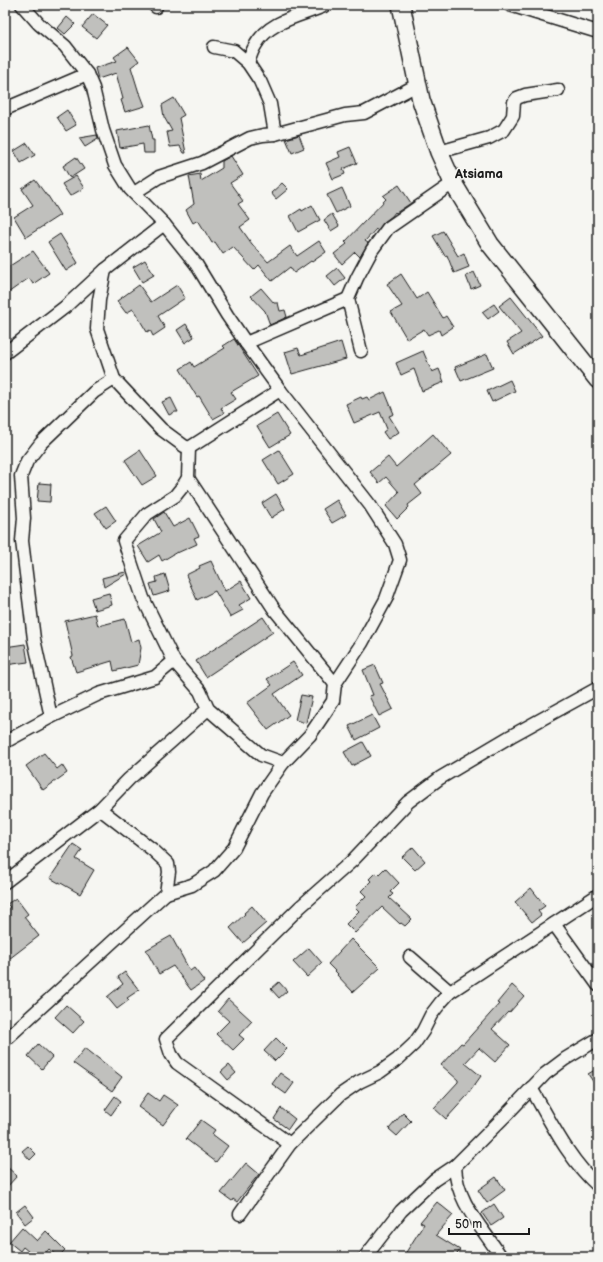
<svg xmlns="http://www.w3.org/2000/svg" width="603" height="1262" viewBox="0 0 603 1262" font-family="'Balsamiq Sans',sans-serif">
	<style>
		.building { fill: #c0c0bd; stroke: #1c1c1c }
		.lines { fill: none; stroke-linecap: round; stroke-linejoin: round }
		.street-casing { stroke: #1c1c1c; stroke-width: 15 }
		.secondary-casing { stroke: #1c1c1c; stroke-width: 20 }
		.street { stroke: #f6f6f2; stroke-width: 12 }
		.secondary { stroke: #f6f6f2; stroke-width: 17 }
		.labels { text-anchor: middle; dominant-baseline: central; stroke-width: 3; stroke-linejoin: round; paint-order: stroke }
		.quarter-label { font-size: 13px; font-weight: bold; fill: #1c1c1c; stroke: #f6f6f2 }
	</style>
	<rect width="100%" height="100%" fill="#f6f6f2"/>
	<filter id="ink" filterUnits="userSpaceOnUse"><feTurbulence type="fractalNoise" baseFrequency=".025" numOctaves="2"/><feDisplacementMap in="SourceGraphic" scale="8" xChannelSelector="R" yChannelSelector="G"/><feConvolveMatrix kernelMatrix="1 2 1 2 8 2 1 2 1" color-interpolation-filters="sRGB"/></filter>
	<g filter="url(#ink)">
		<g class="building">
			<polygon points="93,14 107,25 96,38 82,27"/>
			<polygon points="67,17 75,24 65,34 58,28"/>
			<polygon points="128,47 139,61 131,67 139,93 140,93 145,106 125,112 121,100 123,99 116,73 98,79 95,68 117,61 114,57"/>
			<polygon points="174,98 184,115 179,118 186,153 184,153 180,146 170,147 167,132 172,131 164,117 162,105"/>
			<polygon points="67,110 76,125 66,131 57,117"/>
			<polygon points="149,125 152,140 154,140 154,153 144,153 143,144 120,148 117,131"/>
			<polygon points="97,135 98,139 85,147 79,138"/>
			<polygon points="299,135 304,148 292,153 286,139"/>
			<polygon points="27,143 35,155 21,163 14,151"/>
			<polygon points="350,147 357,163 343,169 345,174 333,179 326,163 340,157 338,152"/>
			<polygon points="231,156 243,175 230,183 243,201 238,204 250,220 240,227 252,244 268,262 290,246 297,256 319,241 326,252 312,262 311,261 294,273 290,267 272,281 259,265 254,270 233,247 223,254 215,242 212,243 198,220 193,223 186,210 194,204 189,176 200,174 201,181 222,168 222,161"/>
			<polygon points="76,157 84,169 70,178 63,166"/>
			<polygon points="76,176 84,188 70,196 62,184"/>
			<polygon points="35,180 47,196 48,196 60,215 26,237 14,217 33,205 22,189"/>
			<polygon points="282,183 288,189 276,199 271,193"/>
			<polygon points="399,185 411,203 396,213 395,212 392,216 384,222 378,230 376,229 365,241 368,243 360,257 355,252 342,264 334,254 347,244 345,242 386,199 383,196"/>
			<polygon points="342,188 350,206 336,213 327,195"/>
			<polygon points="312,205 320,220 298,232 290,216 301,209 302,211"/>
			<polygon points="332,214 339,226 331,231 324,220"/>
			<polygon points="443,231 458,256 464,253 469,267 454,273 447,255 445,256 433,236"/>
			<polygon points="60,234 78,263 66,271 48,242"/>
			<polygon points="33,251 49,273 33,284 29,278 5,295 5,269"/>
			<polygon points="145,260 154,275 142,282 133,267"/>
			<polygon points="337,268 345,278 335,286 327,276"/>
			<polygon points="474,272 480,285 471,289 466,276"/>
			<polygon points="401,274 417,299 427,292 443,318 446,316 453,327 441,335 439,330 428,335 424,329 407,339 391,312 402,306 387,284"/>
			<polygon points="139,285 151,302 177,285 185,298 158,316 165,328 153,336 150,330 147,332 133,309 126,313 117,301"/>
			<polygon points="261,288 274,303 278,303 280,311 285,310 287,317 270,325 265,311 251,296"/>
			<polygon points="511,297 542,336 514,354 507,342 521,333 499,306"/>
			<polygon points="494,304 499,311 488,319 482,312"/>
			<polygon points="186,324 194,337 185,343 177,330"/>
			<polygon points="234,339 258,376 231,392 236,399 221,408 224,413 213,419 199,396 197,397 180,369 191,362 194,367 225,348 223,346"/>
			<polygon points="341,342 346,359 292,374 285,352 298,348 301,355"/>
			<polygon points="423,351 432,372 439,369 444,382 422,391 414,369 401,375 396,363"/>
			<polygon points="487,354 493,368 461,381 455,367"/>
			<polygon points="510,380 515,391 492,402 487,391"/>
			<polygon points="385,392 394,414 389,416 399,432 388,439 383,432 387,429 380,412 354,423 346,404 361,397 362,399 367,397 369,400"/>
			<polygon points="171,398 178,412 175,412 169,415 162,402"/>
			<polygon points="277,414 290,435 270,447 257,426"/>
			<polygon points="433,434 451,455 415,485 422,494 408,505 409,507 397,519 386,506 399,492 386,477 379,483 370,472 388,457 396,467"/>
			<polygon points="140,450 157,476 142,485 125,460"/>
			<polygon points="279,450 294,474 278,484 263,460"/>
			<polygon points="39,483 51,484 50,502 37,501"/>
			<polygon points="276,494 285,509 271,518 262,503"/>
			<polygon points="337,500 346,515 332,523 323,509"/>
			<polygon points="106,506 116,521 106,528 95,513"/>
			<polygon points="164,512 173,527 190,518 199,536 194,538 197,544 177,553 177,552 162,561 159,555 148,562 138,546 161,532 154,519"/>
			<polygon points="211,561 225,591 241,581 251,598 239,605 243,610 230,617 215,591 197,600 186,575 200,568 199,566"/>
			<polygon points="125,572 126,574 104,587 102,578"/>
			<polygon points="165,574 170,591 154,596 150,584 157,582 156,577"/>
			<polygon points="109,593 112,605 95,610 91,598"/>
			<polygon points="95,614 98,626 125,619 131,642 139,639 141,648 138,665 114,671 112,661 76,672 71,657 73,656 65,621"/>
			<polygon points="263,617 273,632 206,677 196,661"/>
			<polygon points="25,644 28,662 5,665 5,647"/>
			<polygon points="293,662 302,675 274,694 289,715 268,730 247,703 272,685 267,679"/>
			<polygon points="375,665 383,683 380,684 393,709 379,716 369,696 373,695 363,670"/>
			<polygon points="301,695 312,697 306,723 295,720"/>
			<polygon points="372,715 379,728 356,740 349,726"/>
			<polygon points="363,742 371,756 352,766 344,752"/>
			<polygon points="44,753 57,769 62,765 67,773 43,790 26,766"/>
			<polygon points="73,844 82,850 76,859 94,870 80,894 59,882 59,883 50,878"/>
			<polygon points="413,847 425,861 415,870 402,857"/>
			<polygon points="385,868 399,883 390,892 393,894 389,898 412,919 405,926 401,923 400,924 382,907 355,933 346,924 359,911 355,907 366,896 361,891 371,881 369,879 375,873 378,875"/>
			<polygon points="531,888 545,906 538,911 541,915 532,922 515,902"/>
			<polygon points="16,898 28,914 24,917 39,936 5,962 5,911 10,907 7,904"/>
			<polygon points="252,906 266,923 243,943 230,928 245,914 244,913"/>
			<polygon points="171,936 190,971 194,968 204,981 191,990 173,966 159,974 146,950"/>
			<polygon points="351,939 380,968 353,992 337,975 338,974 328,964"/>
			<polygon points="309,948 322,963 307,977 293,962"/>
			<polygon points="125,972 139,990 127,998 129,1000 117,1009 107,997 123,984 118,977"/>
			<polygon points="279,982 287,991 279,998 271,989"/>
			<polygon points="512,985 524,996 509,1013 508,1012 492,1029 510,1045 495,1062 479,1048 465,1063 481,1076 466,1097 446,1119 434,1108 458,1082 458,1080 441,1065 461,1043 463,1044 499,1004 497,1003"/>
			<polygon points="228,999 252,1021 239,1035 244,1039 233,1050 216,1034 229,1021 218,1011"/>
			<polygon points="66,1005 84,1021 73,1033 55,1017"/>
			<polygon points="276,1038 287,1049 275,1061 264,1051"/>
			<polygon points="38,1044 52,1057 42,1069 28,1056"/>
			<polygon points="85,1048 122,1077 112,1091 73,1063"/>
			<polygon points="229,1065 236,1073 228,1080 221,1072"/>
			<polygon points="598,1068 598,1089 588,1074"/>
			<polygon points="280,1073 294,1083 286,1094 272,1084"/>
			<polygon points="148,1093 159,1101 163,1095 178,1105 163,1125 138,1107"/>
			<polygon points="115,1096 121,1101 111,1115 105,1110"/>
			<polygon points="281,1108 295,1119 288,1129 274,1119"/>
			<polygon points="403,1113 411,1121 397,1136 389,1129"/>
			<polygon points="201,1120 215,1130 212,1134 228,1146 216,1162 186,1139"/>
			<polygon points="28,1146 36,1154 30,1160 22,1151"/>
			<polygon points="246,1163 259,1174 237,1202 233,1199 232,1201 221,1193"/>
			<polygon points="5,1165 17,1176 5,1189"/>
			<polygon points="496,1177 505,1190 487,1203 478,1190"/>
			<polygon points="437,1202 453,1215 436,1235 460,1250 455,1257 403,1257 424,1224 420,1222"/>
			<polygon points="494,1204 503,1218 491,1226 482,1213"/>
			<polygon points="25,1205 34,1217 25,1224 16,1212"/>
			<polygon points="22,1227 37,1241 46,1231 65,1250 58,1257 49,1249 42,1257 35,1257 23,1247 20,1251 9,1242"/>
		</g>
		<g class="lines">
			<defs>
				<g id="street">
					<polyline points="22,5 39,24 65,46 87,74 93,88 103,130 115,165 130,189 164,224 196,264 227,315 246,343 280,390 370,505 395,544 400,560 386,599 362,643 335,684 333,701 310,735 283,763 261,755 208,709 200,691 174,661 143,598 124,541 147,514 175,496 183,486 188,478 189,448"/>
					<polyline points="154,5 156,7"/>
					<polyline points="510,5 598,32"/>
					<polyline points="214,47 234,51 248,63 260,81 270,104 275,134"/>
					<path d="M248 63C250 57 252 51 255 46 268 21 300 16 324 6"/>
					<polyline points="5,109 87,74"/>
					<polyline points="439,152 489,138 504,130 513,116 514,102 517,98 525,95 558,90"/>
					<polyline points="134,193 159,177 202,163 250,138 263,135 275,134 345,115 364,113 417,85"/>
					<polyline points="105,270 99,300 97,329 114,379 161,429 184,446 189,448 280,390"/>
					<polyline points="246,343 348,299"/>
					<polyline points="361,351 348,299 357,278 372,250 388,228 453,183"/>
					<polyline points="5,353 65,307 105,270 164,224"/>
					<polyline points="188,478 274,609 335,684"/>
					<polyline points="51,717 34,639 22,541 24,518 21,476 27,461 41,443 94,392 114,379"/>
					<polyline points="5,742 51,717 99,694 155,677 174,661"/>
					<polyline points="5,882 100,809 129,779 208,709"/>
					<polyline points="166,893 192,885 214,871 234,848 262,793 283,763"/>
					<polyline points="554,924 598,985"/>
					<polyline points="410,957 450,992"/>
					<polyline points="5,1040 166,893 169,872 168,864 153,850 100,809"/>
					<path d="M531 1088C551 1122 568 1159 598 1186"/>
					<polyline points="290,1144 177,1063 171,1054 166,1039 300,907 352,861 408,802 440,778 511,736 598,688"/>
					<polyline points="240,1214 290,1144 340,1095 359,1082 380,1072 398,1059 414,1044 423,1031 431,1015 441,1002 450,992 598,895"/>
					<polyline points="365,1257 401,1211 434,1180 455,1166"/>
					<path d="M501 1257C483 1228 456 1202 455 1166L504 1117 545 1074 565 1059 598 1039"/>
				</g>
				<polyline id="secondary" points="401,5 421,100 439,152 453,183 490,244 598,380"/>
			</defs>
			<use href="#street" class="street-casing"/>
			<use href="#secondary" class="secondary-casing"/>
			<use href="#street" class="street"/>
			<use href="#secondary" class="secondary"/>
		</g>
	</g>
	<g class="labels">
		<g class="quarter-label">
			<text x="479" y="174">Atsiama</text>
		</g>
	</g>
	<rect width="603" height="1262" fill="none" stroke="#f6f6f2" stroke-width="20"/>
	<rect x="10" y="10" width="583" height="1242" fill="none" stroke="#1c1c1c" stroke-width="1.5" filter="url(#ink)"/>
	<path d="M449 1228v6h80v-6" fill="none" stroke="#1c1c1c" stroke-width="2"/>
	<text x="455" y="1228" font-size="12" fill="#1c1c1c" stroke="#f6f6f2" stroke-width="3" paint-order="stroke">50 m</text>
</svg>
